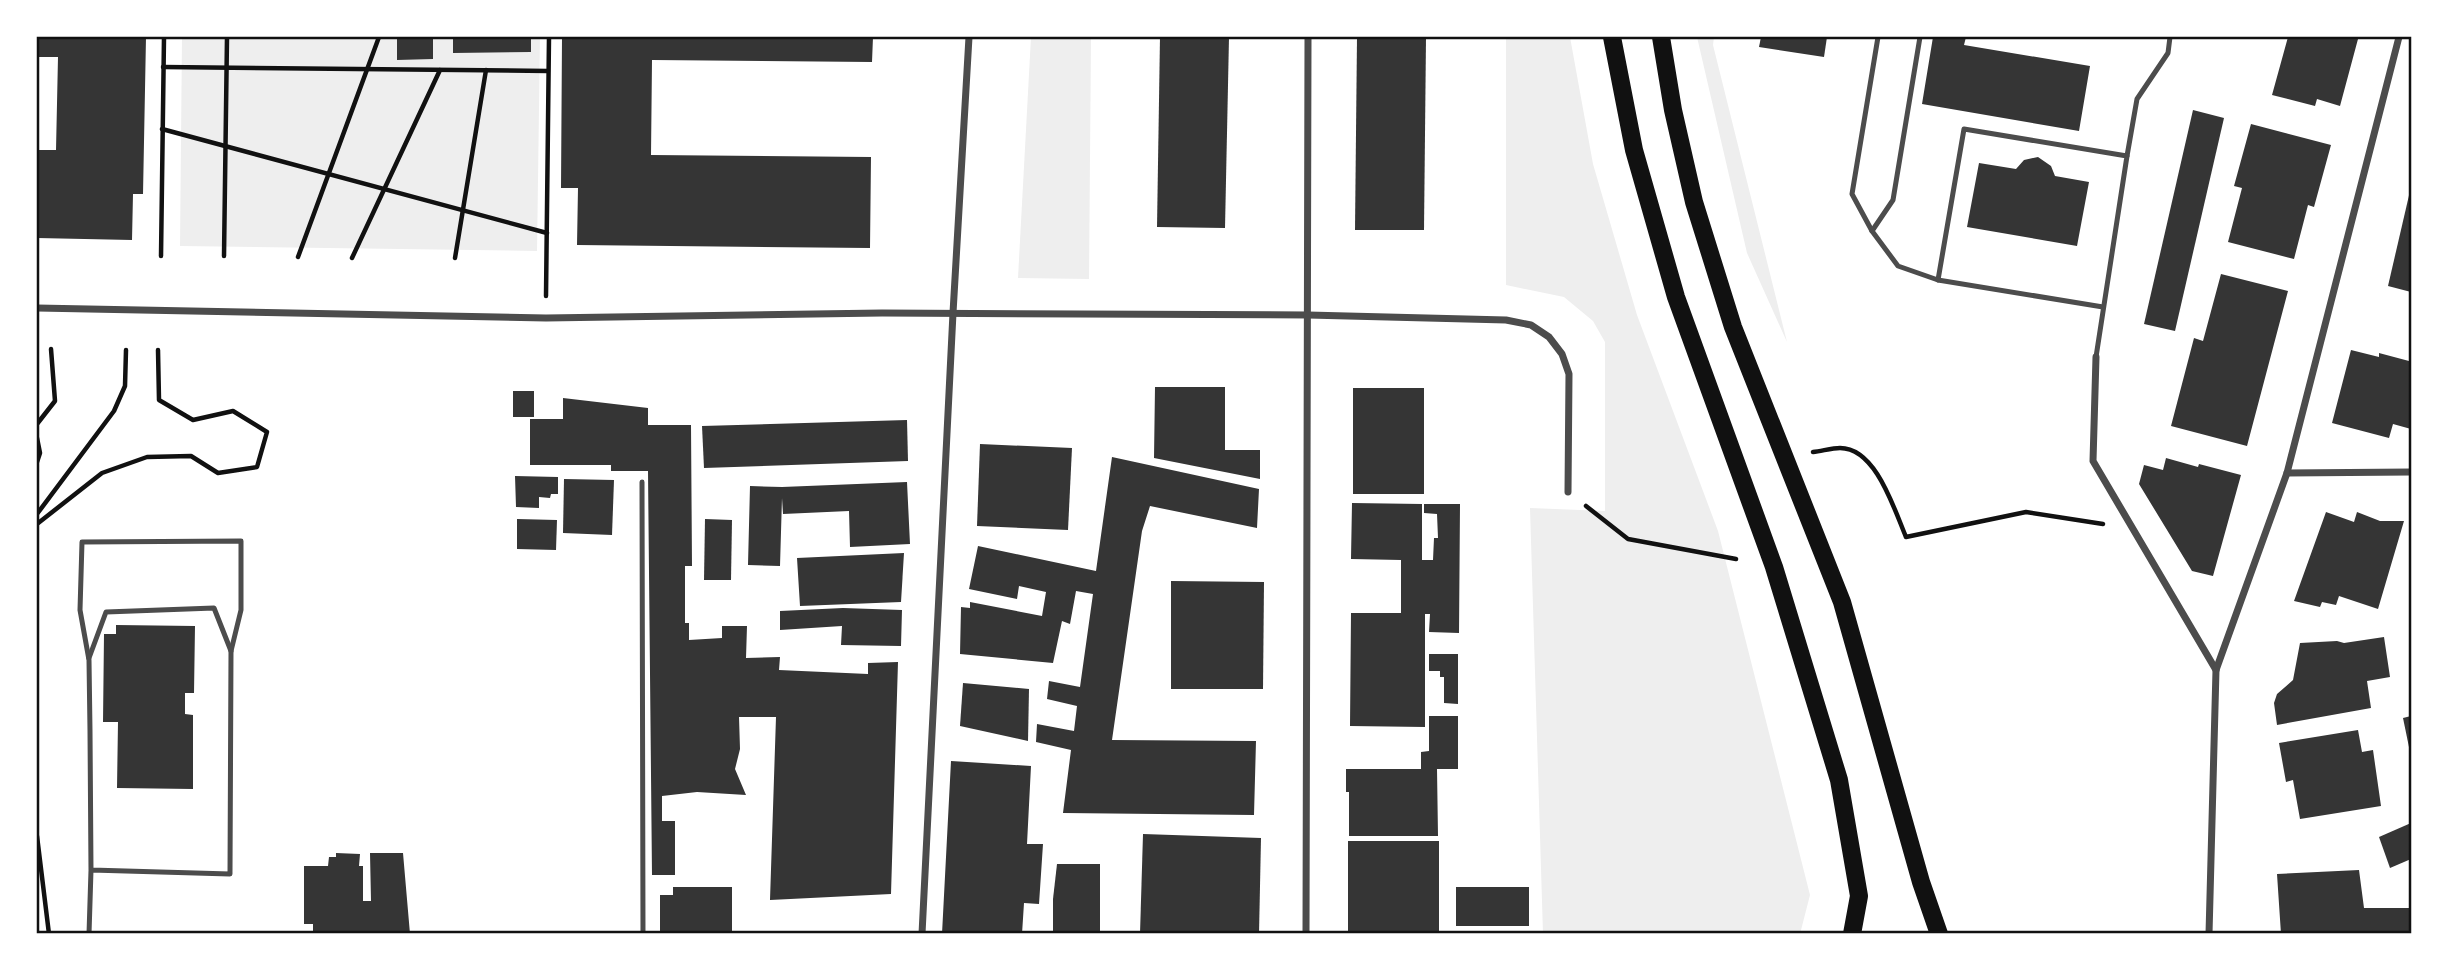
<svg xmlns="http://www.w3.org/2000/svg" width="2448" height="971" viewBox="0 0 2448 971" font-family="'Nunito Sans',sans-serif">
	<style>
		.green { fill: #eee }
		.building { fill: #353535 }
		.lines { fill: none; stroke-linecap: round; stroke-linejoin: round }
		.path { stroke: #111; stroke-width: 4.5 }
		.service { stroke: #4c4c4c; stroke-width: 5 }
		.minor { stroke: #4c4c4c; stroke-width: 7 }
		.primary { stroke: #111; stroke-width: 18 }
		.neatline { fill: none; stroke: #111; stroke-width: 2.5 }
	</style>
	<rect width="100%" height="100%" fill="#fff"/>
	<g class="green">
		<polygon points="182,37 540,37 537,251 180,246"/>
		<polygon points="1031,37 1091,37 1089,279 1018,278"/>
		<polygon points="1506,37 1570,37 1593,164 1637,315 1718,531 1810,895 1800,934 1543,934 1530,508 1605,511 1605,342 1593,321 1564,297 1506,285"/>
		<polygon points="1697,37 1714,37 1713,45 1787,342 1747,253"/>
	</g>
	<g class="building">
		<polygon points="37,37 146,37 143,194 133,194 132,240 37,238 37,150 56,150 58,57 37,57"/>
		<polygon points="397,37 433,37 433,59 397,60"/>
		<polygon points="453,37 531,37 531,52 453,53"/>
		<polygon points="562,37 873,37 872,62 652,60 651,155 871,157 870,248 577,245 578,188 561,188"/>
		<polygon points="1160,37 1229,37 1225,228 1157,227"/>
		<polygon points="1357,37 1426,37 1424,230 1355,230"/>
		<polygon points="1761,37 1827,37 1824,57 1759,47"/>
		<polygon points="1933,37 1966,37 1964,45 2090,66 2079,131 1922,104"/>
		<polygon points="2288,37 2350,37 2358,39 2340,106 2317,99 2315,106 2272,95"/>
		<polygon points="2193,110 2224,118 2175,331 2144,324"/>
		<polygon points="2251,124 2331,145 2314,207 2308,205 2294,259 2228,242 2242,188 2234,186"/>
		<polygon points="2038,157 2051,166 2055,176 2089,182 2077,246 1967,227 1979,163 2016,169 2024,160"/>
		<polygon points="2410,191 2411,191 2411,292 2388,286"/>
		<polygon points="2221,274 2288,291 2247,446 2171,426 2194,338 2203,341"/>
		<polygon points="2351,350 2379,357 2379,353 2409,361 2411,356 2411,429 2393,424 2389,438 2332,423"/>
		<polygon points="1155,387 1225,387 1225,450 1260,450 1260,479 1154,458"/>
		<rect x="1353" y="388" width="71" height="106"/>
		<rect x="513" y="391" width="21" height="26"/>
		<polygon points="563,398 648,408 648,425 691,425 692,566 685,566 685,623 689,623 689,640 722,638 722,626 747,626 746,658 780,657 779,670 868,674 868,663 898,662 891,894 770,900 776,717 739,717 740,749 735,769 746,795 697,792 662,796 662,821 675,821 675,875 652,875 648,471 611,471 611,465 530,465 530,419 563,419"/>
		<polygon points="907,420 908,461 704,468 702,426"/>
		<polygon points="980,444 1072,448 1068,530 977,526"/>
		<polygon points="1112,457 1259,489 1257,528 1150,506 1142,531 1112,740 1256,741 1254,815 1063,813 1071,750 1036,742 1037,724 1074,731 1077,706 1047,699 1049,681 1080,687 1093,594 1076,591 1070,624 1062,621 1053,663 960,654 961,607 970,608 970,602 1042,616 1046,592 1019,586 1017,599 969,589 978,546 1096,571"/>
		<polygon points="2166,458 2198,467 2199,464 2241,475 2213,576 2192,571 2139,484 2144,465 2163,470"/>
		<polygon points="515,476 558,477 558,494 551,494 550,498 539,497 539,508 516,507"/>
		<polygon points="564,479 614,480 612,535 563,533"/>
		<polygon points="907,482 910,544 850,547 849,511 783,514 782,498 780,566 748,565 750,486 782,487"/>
		<polygon points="1352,503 1422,504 1422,560 1433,560 1434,538 1438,538 1437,514 1424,513 1424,504 1460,504 1459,633 1429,632 1430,614 1425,614 1425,727 1350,726 1351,613 1401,613 1401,560 1351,559"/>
		<polygon points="2326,512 2354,522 2357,512 2380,521 2404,521 2378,609 2339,596 2336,605 2322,602 2320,607 2294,601"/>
		<polygon points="517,519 557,520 556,550 517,549"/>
		<polygon points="705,519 732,520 731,580 704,580"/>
		<polygon points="904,553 901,602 800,606 797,558"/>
		<polygon points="1171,581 1264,582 1263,689 1171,689"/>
		<polygon points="843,608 902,610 901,646 841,645 842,626 780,630 780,611"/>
		<polygon points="116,625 195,626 194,693 185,693 185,714 193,715 193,789 117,788 118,722 103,722 104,634 116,634"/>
		<polygon points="2384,637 2390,677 2367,681 2371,708 2277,725 2274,703 2277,694 2293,680 2300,643 2337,641 2344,643"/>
		<polygon points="1429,654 1458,654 1458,704 1444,703 1444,677 1440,677 1440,671 1429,671"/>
		<polygon points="963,683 1029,689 1028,741 960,726"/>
		<polygon points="1429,716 1458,716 1458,769 1437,769 1438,836 1349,836 1349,792 1346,792 1346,769 1421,769 1421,752 1429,751"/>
		<polygon points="2411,716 2411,752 2410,752 2403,718"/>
		<polygon points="2358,730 2362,752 2373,750 2381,806 2300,819 2293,780 2286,782 2279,743"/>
		<polygon points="951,761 1031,766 1027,844 1043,844 1039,904 1024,903 1022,934 942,934"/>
		<polygon points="2411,823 2411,859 2390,868 2379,837"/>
		<polygon points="1143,834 1261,838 1259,934 1140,934"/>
		<rect x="1348" y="841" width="91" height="93"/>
		<polygon points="336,853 360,854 359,866 363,866 363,901 371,901 370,853 403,853 410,934 313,934 313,924 304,924 304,866 328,866 329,857 336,857"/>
		<polygon points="1057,864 1100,864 1100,934 1053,934 1053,899"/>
		<polygon points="2359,870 2364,908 2411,908 2411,934 2281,934 2277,874"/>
		<polygon points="673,887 732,887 732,934 660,934 660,895 673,895"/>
		<rect x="1456" y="887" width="73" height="39"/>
	</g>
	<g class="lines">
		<g class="path">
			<polyline points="163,67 548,71"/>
			<polyline points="162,129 547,233"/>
			<polyline points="161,256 164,37"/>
			<polyline points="224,256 227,37"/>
			<polyline points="298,257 379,37"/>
			<polyline points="352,258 440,70"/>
			<polyline points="455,258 486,70"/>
			<polyline points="546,296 549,37"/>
			<polyline points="37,424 55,401 51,349"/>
			<polyline points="37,438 40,453 37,462"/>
			<path d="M1813 452C1822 451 1832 448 1840 448 1876 448 1894 509 1906 537L2026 512 2103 524"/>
			<polyline points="1586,506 1628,539 1736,559"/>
			<polyline points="37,514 114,411 125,386 126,350"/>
			<polyline points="37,524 102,473 147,457 191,456 218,473 257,467 267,432 233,411 193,420 159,400 158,350"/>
			<polyline points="37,836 49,934"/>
		</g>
		<g class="service">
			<polyline points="1878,37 1852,194 1872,231 1898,266 1938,280 2103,307"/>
			<polyline points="2127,156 2137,99 2168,53 2170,37"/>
			<polyline points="1872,231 1893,200 1920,37"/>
			<polyline points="1938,280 1964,129 2127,156 2096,357"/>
			<polyline points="642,482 643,934"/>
			<polyline points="89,658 106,612 214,608 231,651"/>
			<polyline points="89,934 91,870 90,731 89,660 80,610 82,542 241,541 241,610 231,651 230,874 91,870"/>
		</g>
		<g class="minor">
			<polyline points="37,308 546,318 882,313 1308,315 1506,320 1531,325 1549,337 1562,354 1569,374 1568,492"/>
			<polyline points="2096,357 2093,461 2216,670"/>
			<polyline points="2287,473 2411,472"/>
			<polyline points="922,934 953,313 969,37"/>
			<polyline points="1306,934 1308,37"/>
			<polyline points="2209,934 2216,670 2287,473 2399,37"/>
		</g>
		<g class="primary">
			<polyline points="1612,37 1634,150 1676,297 1774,567 1839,780 1859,896 1852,934"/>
			<polyline points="1661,37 1673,110 1694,202 1733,327 1842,602 1921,882 1939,934"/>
		</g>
	</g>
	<rect width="2448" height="971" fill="none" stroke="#ffffff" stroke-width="77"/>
	<rect x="38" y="38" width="2372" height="894" class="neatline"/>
</svg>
